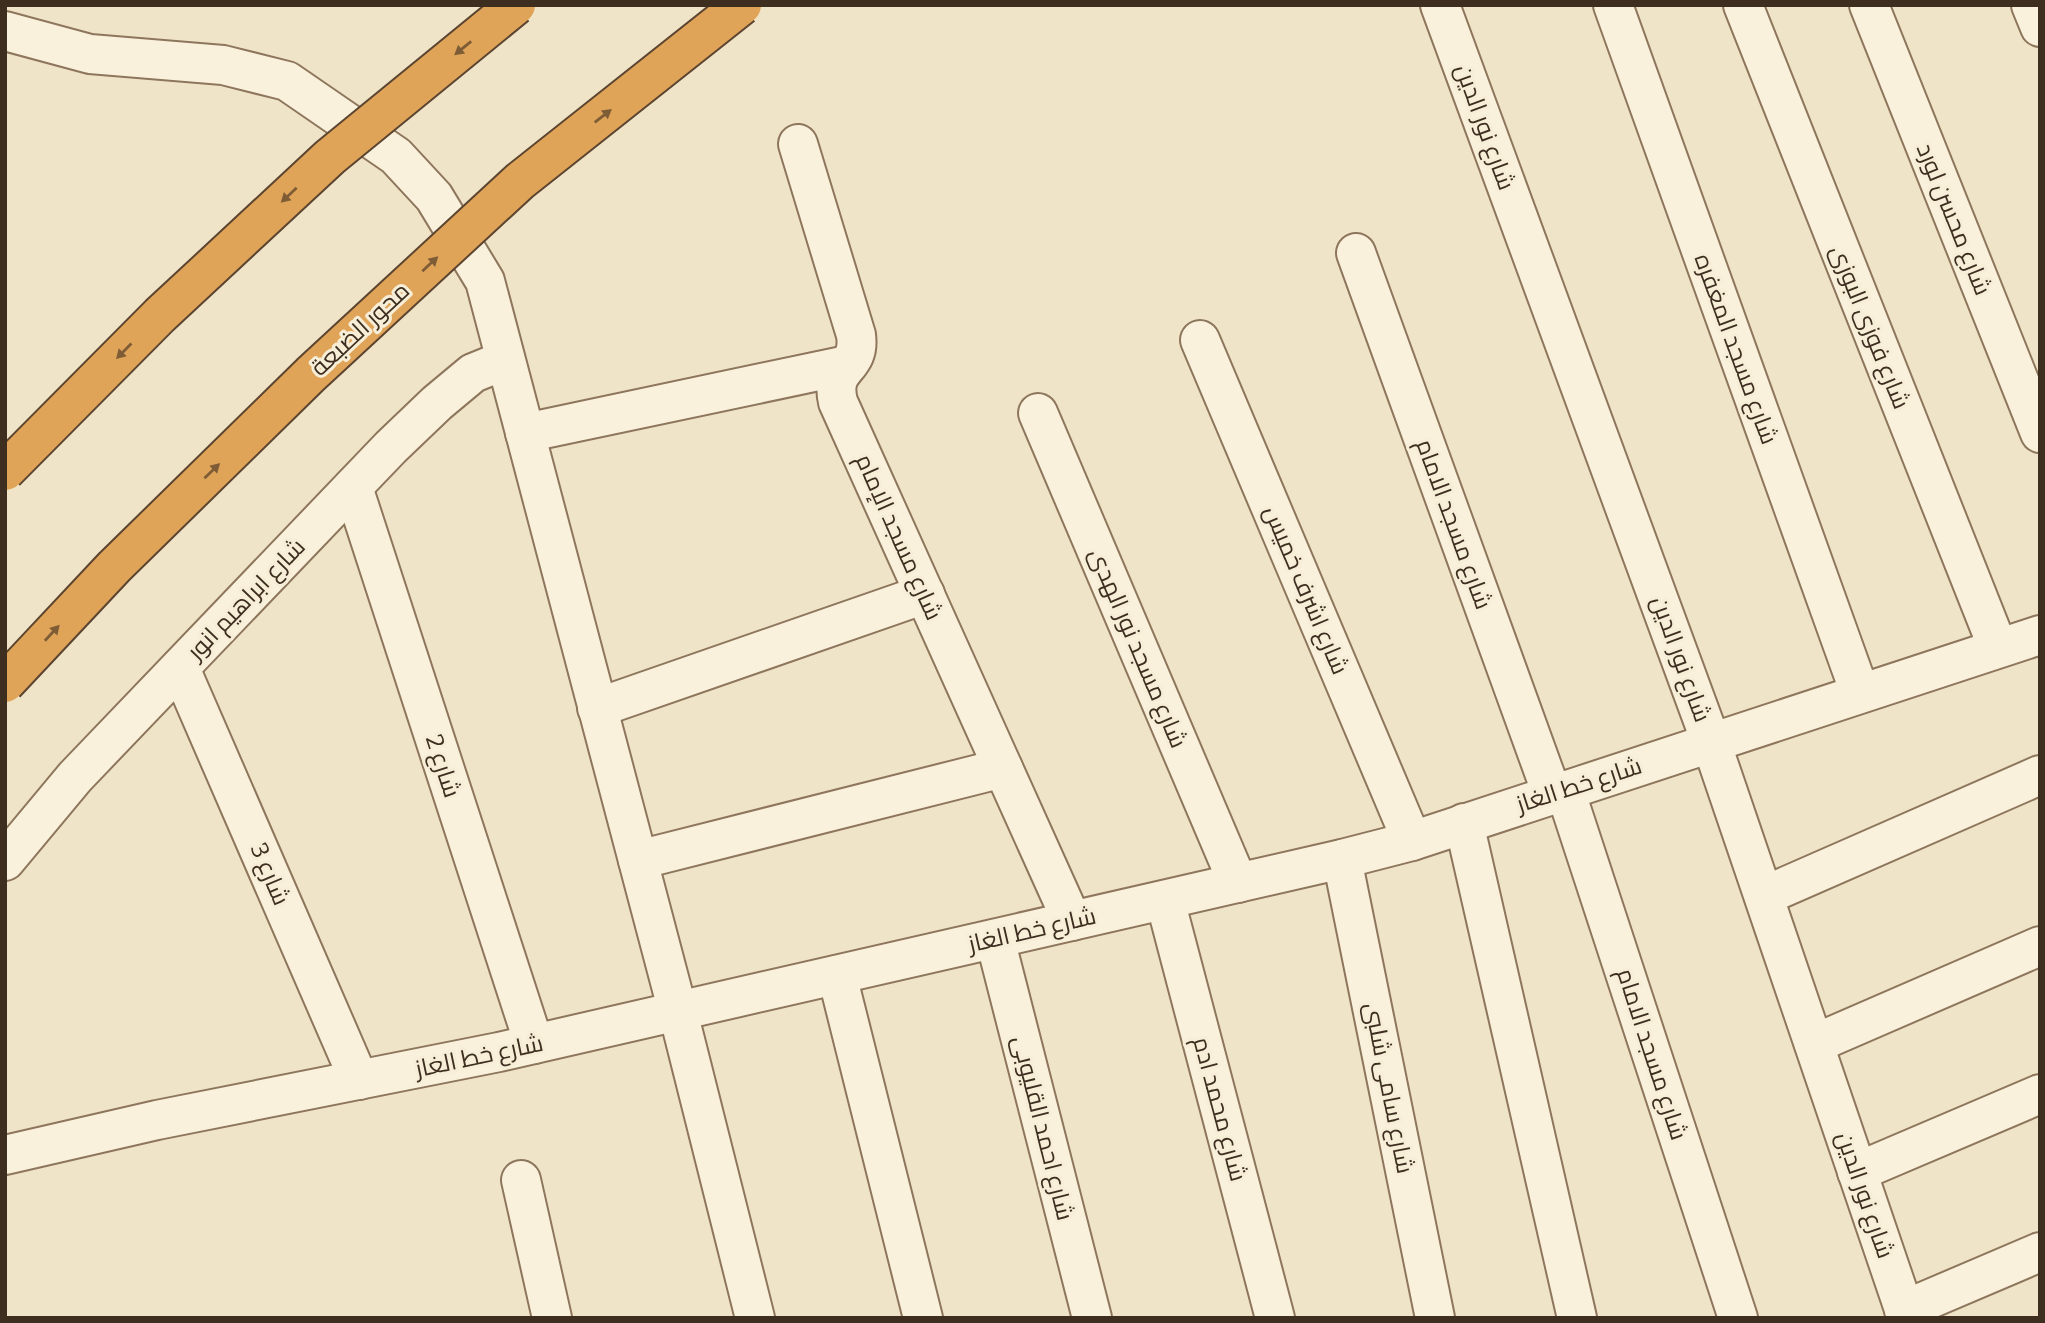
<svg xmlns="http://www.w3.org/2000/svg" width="2045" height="1323" viewBox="0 0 2045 1323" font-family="Bitter,Cairo,serif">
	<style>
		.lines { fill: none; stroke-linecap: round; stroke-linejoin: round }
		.street-casing { stroke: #8d765c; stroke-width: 42 }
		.street { stroke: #faf1dc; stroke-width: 38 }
		.highway-bridge-casing { stroke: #5b4430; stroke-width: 42; stroke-linecap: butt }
		.highway-bridge { stroke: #e0a458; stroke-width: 38 }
		.oneway { fill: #7e5d36 }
		.labels { text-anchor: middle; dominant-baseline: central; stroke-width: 6; stroke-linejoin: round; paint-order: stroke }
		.street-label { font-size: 24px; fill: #3d2e20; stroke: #f7eed8 }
	</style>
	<rect width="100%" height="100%" fill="#f0e4c8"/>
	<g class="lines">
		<defs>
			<g id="street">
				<polyline points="1440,5 1711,742 1907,1318"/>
				<polyline points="1613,5 1860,693"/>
				<polyline points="1743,5 1998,648"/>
				<polyline points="1869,5 2040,433"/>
				<polyline points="2031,5 2040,27"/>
				<polyline points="5,31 90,54 223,65 287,81 396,156 434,197 485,281 678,1012 755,1318"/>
				<path d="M798 144 856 335C861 371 829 364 838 402L1072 921"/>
				<polyline points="1356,253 1552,794"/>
				<polyline points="1200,340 1412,841"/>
				<polyline points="1038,413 1238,883"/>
				<polyline points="525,433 847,365"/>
				<polyline points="353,487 534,1044"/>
				<polyline points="180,668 359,1080"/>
				<polyline points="597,708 925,594"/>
				<polyline points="1565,790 1738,1318"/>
				<polyline points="1464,823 1577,1318"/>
				<polyline points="1342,859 1435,1318"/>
				<polyline points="638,860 1003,768"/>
				<polyline points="5,861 75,777 391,447 437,403 473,373 505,360"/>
				<polyline points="1764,896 2040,775"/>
				<polyline points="1165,900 1275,1318"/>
				<polyline points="995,939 1092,1318"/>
				<polyline points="837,975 923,1318"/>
				<polyline points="1814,1044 2040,946"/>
				<polyline points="5,1155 157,1120 499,1052 1342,859 1412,841 2040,635"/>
				<polyline points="1857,1172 2040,1094"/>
				<polyline points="521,1180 552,1318"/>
				<polyline points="1904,1310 2040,1252"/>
			</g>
		</defs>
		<use href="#street" class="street-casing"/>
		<use href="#street" class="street"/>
		<defs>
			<g id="highway-bridge">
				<polyline points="5,471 160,315 330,157 516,5"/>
				<polyline points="5,683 114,567 311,374 520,181 742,5"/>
			</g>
		</defs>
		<use href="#highway-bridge" class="highway-bridge-casing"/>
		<use href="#highway-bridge" class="highway-bridge"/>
	</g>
	<defs><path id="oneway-solid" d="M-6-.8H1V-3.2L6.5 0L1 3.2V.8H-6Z" transform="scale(1.75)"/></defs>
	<g class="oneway">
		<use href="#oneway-solid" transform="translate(463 48) rotate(141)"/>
		<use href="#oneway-solid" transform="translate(603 116) rotate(-38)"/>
		<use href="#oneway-solid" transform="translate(289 195) rotate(137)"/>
		<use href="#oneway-solid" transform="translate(430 264) rotate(-43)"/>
		<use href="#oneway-solid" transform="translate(124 351) rotate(135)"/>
		<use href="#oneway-solid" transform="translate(212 471) rotate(-44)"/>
		<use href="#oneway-solid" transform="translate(52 633) rotate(-47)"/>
	</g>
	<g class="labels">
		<g class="street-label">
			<text transform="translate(1485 127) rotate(70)">شارع نور الدين</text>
			<text transform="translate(1954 219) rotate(68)">شارع محسن لورد</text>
			<text transform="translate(1870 327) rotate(68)">شارع فوزى البوزى</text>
			<text transform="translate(360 329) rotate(-43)">محور الضبعة</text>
			<text transform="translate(1736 349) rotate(70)">شارع مسجد المغفره</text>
			<text transform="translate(1454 524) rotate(70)">شارع مسجد الامام</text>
			<text transform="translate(899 537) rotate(66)">شارع مسجد الإمام</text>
			<text transform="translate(1306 590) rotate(67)">شارع اشرف خميس</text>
			<text transform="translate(246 599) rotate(-46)">شارع ابراهيم انور</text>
			<text transform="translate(1138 648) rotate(67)">شارع مسجد نور الهدى</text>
			<text transform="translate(1681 659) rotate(70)">شارع نور الدين</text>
			<text transform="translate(443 766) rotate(72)">شارع 2</text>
			<text transform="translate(1579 785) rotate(-18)">شارع خط الغاز</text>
			<text transform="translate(270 874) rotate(67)">شارع 3</text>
			<text transform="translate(1032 930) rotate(-13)">شارع خط الغاز</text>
			<text transform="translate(1652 1054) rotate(72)">شارع مسجد الامام</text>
			<text transform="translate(479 1056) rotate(-12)">شارع خط الغاز</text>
			<text transform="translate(1389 1088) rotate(79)">شارع سامى شلبى</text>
			<text transform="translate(1220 1109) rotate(75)">شارع محمد ادم</text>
			<text transform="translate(1043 1128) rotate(76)">شارع احمد القليوبى</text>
			<text transform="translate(1865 1195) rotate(71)">شارع نور الدين</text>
		</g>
	</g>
	<rect width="2045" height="1323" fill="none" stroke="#3d2e20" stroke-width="14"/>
</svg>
